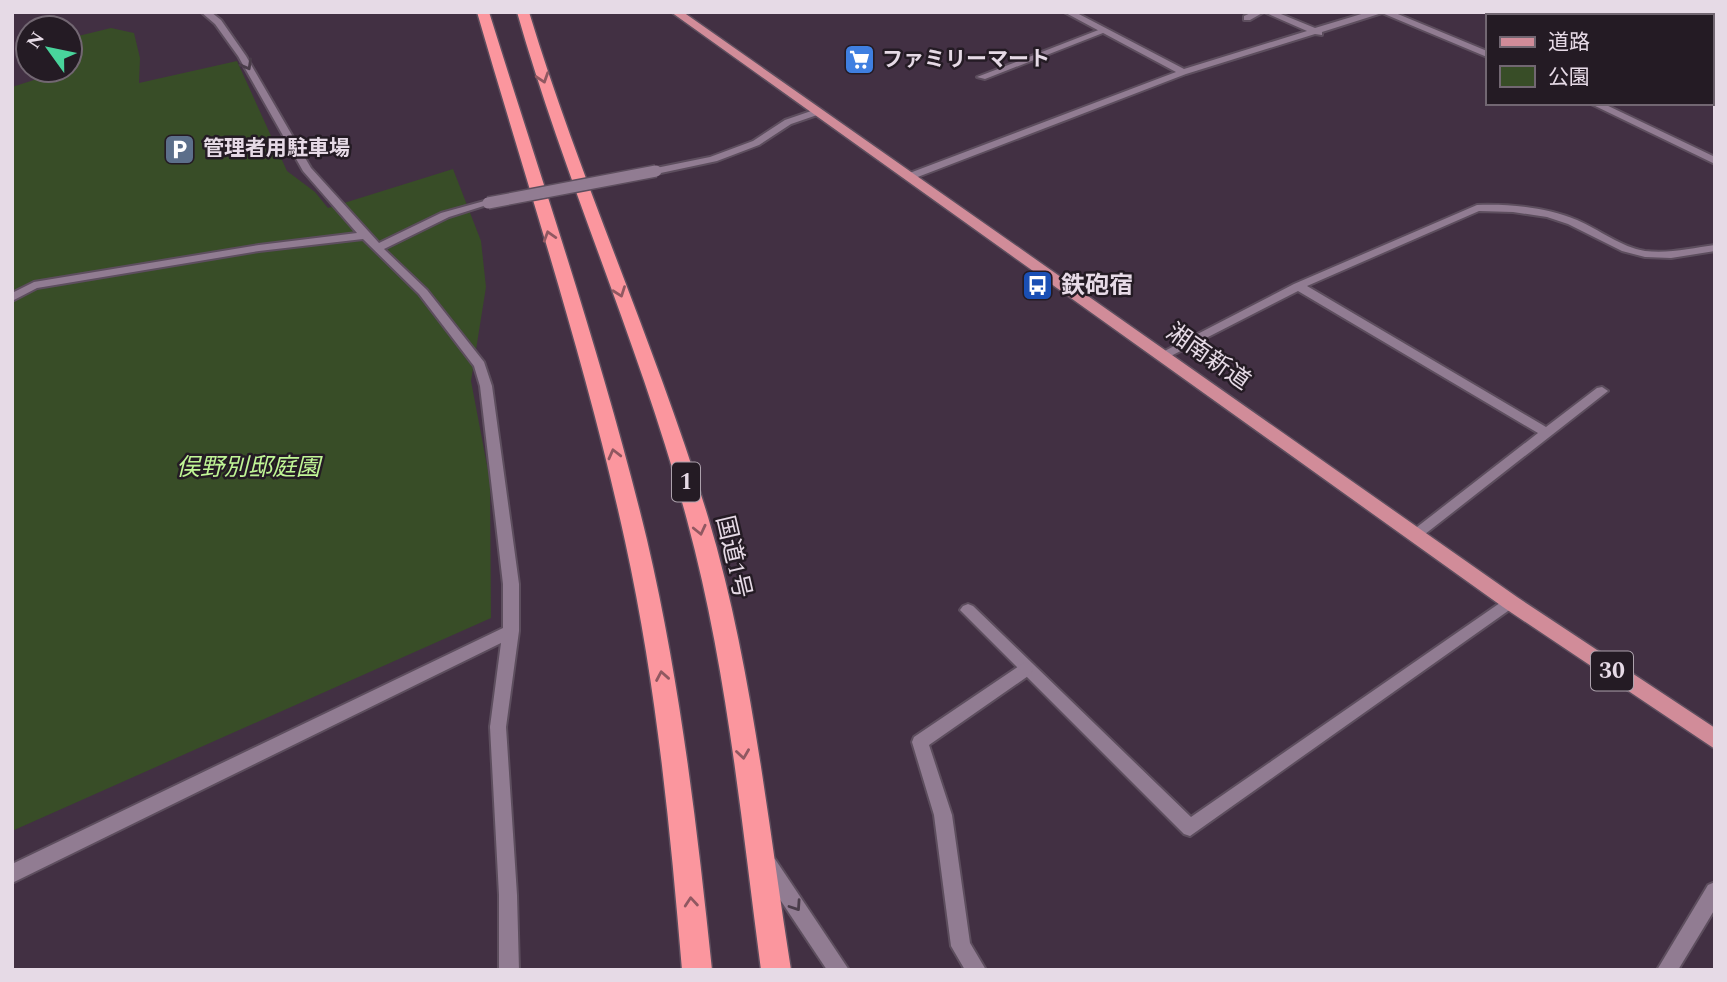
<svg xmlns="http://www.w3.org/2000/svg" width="1727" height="982" viewBox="0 0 1727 982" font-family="Spectral,'Noto Sans JP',serif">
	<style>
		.green { fill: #384d27 }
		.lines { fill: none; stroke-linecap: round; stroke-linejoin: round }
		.lane-casing { stroke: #5d4e5e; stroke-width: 4 }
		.street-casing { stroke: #5d4e5e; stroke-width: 4 }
		.primary-casing { stroke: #5d4e5e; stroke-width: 3 }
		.highway-casing { stroke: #5d4e5e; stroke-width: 3 }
		.lane { fill: #917c92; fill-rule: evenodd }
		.street { fill: #917c92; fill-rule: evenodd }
		.primary { fill: #d18c99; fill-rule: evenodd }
		.highway { fill: #fb969e; fill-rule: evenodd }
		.street-bridge-far1-casing { stroke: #5d4e5e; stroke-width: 11; stroke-linecap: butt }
		.street-bridge-casing { stroke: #5d4e5e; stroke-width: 14; stroke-linecap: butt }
		.street-bridge-far1 { stroke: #917c92; stroke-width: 9 }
		.street-bridge { stroke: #917c92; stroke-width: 11 }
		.oneway { stroke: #4a3d4a }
		.oneway2 { stroke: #905861 }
		.labels { text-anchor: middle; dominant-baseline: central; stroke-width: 5; stroke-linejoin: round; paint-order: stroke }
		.far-poi-label { font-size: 21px; font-weight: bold; fill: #e6dae6; stroke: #241b24; text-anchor: start }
		.shield { fill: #241b24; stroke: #aca1ac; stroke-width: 2 }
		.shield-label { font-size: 23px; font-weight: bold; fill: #e6dae6 }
		.poi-label { font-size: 24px; font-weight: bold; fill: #e6dae6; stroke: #241b24; text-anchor: start }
		.street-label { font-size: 24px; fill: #e6dae6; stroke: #241b24 }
		.park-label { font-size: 24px; font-style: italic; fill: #c0f696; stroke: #241b24 }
	</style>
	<rect width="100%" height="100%" fill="#423043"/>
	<polygon class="green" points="111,28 134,33 140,58 139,83 237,61 287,171 315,192 328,208 453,169 481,241 486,287 471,381 490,481 491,618 12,831 12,87 37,79 35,70 70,70 70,38"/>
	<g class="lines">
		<defs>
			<g id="lane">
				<polygon points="1101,29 1108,31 985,79 977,77"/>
				<polygon points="1510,596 1515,598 1518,602 1515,606 1190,836 1184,834 960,610 963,606 968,604 973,606 1191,817"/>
				<polygon points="498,720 504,722 506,727 517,895 519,970 499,970 499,895 490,727 492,722"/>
				<polygon points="1715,882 1715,909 1678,970 1657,970 1708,885"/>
			</g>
			<g id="street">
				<polygon points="201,12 211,12 221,20 246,56 311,168 379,243 441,213 488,200 493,203 449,217 384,249 427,290 484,362 492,386 519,584 519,631 506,727 504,732 498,734 492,732 490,727 501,643 12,883 12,864 503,628 503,584 480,386 474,366 419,294 363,239 259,251 37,288 12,301 12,293 34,282 259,245 357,233 303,171 238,56 215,24"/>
				<polygon points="1064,12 1075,12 1184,69 1307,31 1264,12 1276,12 1315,28 1368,12 1393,12 1487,51 1487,57 1382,13 1322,32 1322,35 1315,34 1186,74 915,178 907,178 907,174 1176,72"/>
				<polygon points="1253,12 1264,12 1250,20 1244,20 1244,16"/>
				<polygon points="1589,103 1602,103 1715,157 1715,164"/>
				<polygon points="817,109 822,112 820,114 791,124 759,145 717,161 656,174 651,171 656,168 710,157 753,141 785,120"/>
				<path d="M1477 205C1511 204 1545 207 1577 220 1600 230 1621 247 1645 251 1669 254 1692 248 1715 245V251L1671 258 1645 257 1622 251 1568 224 1547 217 1513 212 1479 211 1307 286 1546 427 1597 388 1602 387 1608 391 1420 538H1410L1408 534 1538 433 1298 291 1165 359 1161 360 1155 356 1294 284Z"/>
				<polygon points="1025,662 1031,664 1033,669 1031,674 929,745 952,815 970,943 986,970 965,970 951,946 934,815 912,742 914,737"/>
				<polygon points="768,856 775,859 849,970 827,970 761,871 759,865 761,859"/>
			</g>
			<polygon id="primary" points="671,12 683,12 1517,597 1715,728 1715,749 1503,607"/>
			<g id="highway">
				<path d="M477 12H489C544 188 604 362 647 540 680 681 697 826 712 970H682C670 826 656 682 625 541 586 362 528 188 477 12Z"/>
				<path d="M517 12H529C581 183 656 346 708 517 752 664 767 818 791 970H761C741 819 727 667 687 520 641 348 566 184 517 12Z"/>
			</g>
		</defs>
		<use href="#lane" class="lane-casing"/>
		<use href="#street" class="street-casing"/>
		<use href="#primary" class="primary-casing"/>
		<use href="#highway" class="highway-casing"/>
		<use href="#lane" class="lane"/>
		<use href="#street" class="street"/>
		<use href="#primary" class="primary"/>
		<use href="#highway" class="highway"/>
		<defs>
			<polyline id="street-bridge-far1" points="652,172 656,171"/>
			<polyline id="street-bridge" points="488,203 656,171"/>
		</defs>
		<use href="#street-bridge-far1" class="street-bridge-far1-casing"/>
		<use href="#street-bridge" class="street-bridge-casing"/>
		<use href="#street-bridge-far1" class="street-bridge-far1"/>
		<use href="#street-bridge" class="street-bridge"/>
	</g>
	<defs><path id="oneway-chevron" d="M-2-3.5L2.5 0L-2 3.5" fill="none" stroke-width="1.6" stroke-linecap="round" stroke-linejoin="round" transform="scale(1.75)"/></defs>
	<g class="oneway">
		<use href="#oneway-chevron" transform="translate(247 65) rotate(61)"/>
		<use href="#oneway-chevron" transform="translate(796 906) rotate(56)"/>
	</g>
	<g class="oneway2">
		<use href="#oneway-chevron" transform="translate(543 78) rotate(72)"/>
		<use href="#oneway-chevron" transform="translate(549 236) rotate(-107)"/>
		<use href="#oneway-chevron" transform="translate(620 292) rotate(70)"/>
		<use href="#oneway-chevron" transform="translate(614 454) rotate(-104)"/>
		<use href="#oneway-chevron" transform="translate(700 530) rotate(77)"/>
		<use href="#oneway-chevron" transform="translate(662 676) rotate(-100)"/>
		<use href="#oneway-chevron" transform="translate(743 754) rotate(82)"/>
		<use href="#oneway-chevron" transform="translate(691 902) rotate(-95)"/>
	</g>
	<defs>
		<symbol id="supermarket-square" viewBox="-11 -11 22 22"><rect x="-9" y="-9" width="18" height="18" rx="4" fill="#3f7fe0" stroke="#241b24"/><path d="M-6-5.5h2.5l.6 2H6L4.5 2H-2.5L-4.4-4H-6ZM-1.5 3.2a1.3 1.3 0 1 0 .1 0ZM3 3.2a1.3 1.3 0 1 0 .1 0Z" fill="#fff"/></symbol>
		<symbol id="parking-square" viewBox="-11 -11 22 22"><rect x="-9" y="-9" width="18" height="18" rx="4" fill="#5c6f8a" stroke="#241b24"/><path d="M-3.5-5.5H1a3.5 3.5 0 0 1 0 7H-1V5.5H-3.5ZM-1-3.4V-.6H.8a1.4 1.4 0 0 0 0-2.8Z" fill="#fff"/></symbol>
		<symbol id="bus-square" viewBox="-11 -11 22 22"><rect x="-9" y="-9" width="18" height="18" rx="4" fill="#1a4fb4" stroke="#241b24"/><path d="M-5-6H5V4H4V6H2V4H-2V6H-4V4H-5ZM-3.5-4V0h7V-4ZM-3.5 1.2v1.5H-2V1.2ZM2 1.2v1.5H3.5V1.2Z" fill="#fff"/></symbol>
	</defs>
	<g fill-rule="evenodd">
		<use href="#supermarket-square" x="842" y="42" width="35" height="35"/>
		<use href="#parking-square" x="162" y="132" width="35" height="35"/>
		<use href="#bus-square" x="1020" y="268" width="35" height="35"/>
	</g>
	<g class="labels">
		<g class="far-poi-label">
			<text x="882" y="60">ファミリーマート</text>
			<text x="203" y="149">管理者用駐車場</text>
		</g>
		<g class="shield">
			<rect x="672" y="462.5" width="28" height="39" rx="5"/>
			<rect x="1591" y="651.5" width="42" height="39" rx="5"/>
		</g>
		<g class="shield-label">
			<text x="686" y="482">1</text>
			<text x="1612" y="671">30</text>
		</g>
		<g class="poi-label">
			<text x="1061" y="286">鉄砲宿</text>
		</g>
		<g class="street-label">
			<text transform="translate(1208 357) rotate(35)">湘南新道</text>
			<text transform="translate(733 557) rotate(77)">国道1号</text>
		</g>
		<g class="park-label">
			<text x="248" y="468">俣野別邸庭園</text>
		</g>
	</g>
	<rect width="1727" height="982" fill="none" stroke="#e6dae6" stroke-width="28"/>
	<rect x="1486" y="14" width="228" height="91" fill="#241b24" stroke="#726772" stroke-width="2"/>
	<rect x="1500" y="37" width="35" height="10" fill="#d18c99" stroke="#726772" stroke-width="2"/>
	<text x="1548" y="49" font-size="21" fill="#e6dae6">道路</text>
	<rect x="1500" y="66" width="35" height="21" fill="#384d27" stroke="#726772" stroke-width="2"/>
	<text x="1548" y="84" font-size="21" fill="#e6dae6">公園</text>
	<g transform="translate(49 49) rotate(303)"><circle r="33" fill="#241b24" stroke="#726772" stroke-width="2"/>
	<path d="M0-5L12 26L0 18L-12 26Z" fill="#49d49c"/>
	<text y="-10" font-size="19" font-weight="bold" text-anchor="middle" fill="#e6dae6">N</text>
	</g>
</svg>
